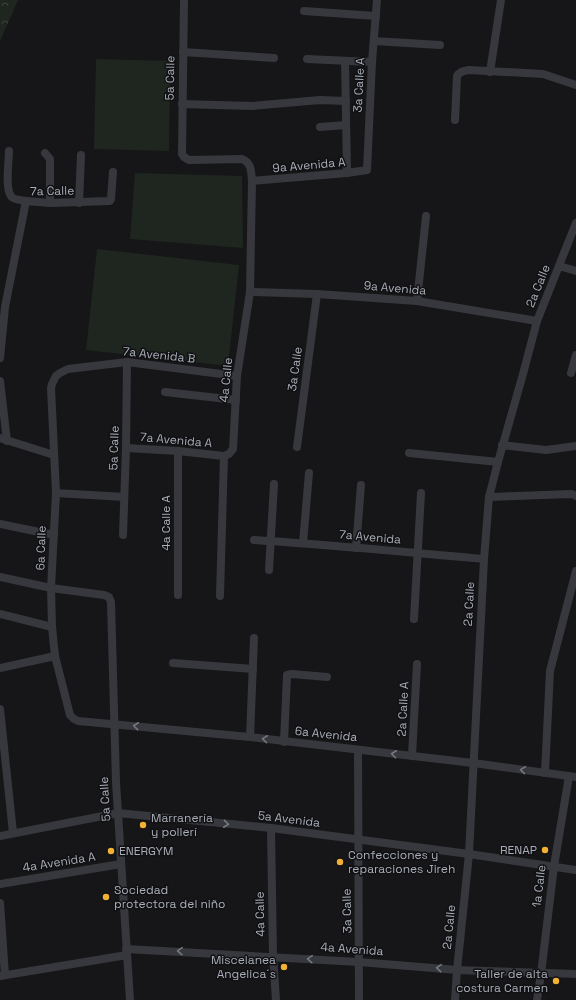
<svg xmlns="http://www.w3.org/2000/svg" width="576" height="1000" viewBox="0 0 576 1000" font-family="'Space Grotesk',sans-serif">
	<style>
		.forest { fill: url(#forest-crowns) }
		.garden { fill: #1e261f }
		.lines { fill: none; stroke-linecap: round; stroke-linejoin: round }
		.minor { stroke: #37383d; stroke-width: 8 }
		.oneway { stroke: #757881 }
		.poi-dot { fill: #f2b134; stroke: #111113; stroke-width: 1.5 }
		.labels { text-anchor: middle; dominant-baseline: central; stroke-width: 3; stroke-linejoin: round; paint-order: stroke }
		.street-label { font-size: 12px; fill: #a8adb8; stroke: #111113 }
		.poi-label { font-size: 12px; fill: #a8adb8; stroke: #111113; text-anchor: start }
	</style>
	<defs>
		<pattern id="forest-crowns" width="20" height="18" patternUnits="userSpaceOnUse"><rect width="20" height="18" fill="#1e261f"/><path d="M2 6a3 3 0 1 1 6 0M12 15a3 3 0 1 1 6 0" fill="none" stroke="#3c433d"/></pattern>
	</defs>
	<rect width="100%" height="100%" fill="#161618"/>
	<polygon class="forest" points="0,0 18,0 0,41"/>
	<g class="garden">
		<polygon points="96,59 170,61 169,151 94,149"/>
		<polygon points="135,173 242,176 243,248 130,239"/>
		<polygon points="97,249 239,265 228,366 86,350"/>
	</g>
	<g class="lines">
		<g class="minor">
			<path d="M184 0 182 154 184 157 189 160 242 159C252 163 251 172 252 181L250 292 237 376 233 449 229 454 224 456"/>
			<polyline points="304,11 376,16"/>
			<polyline points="374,41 440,45"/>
			<polyline points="183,52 274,58"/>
			<polyline points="307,59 372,62"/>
			<polyline points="345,61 347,173"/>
			<polyline points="490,72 501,0"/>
			<polyline points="182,104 252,106 320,100 346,101"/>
			<path d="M455 120 457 76C460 71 464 71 469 70L543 74 576 85"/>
			<polyline points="320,127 346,125"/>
			<path d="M9 151C9 161 4 193 13 198 16 200 22 200 26 201"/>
			<polyline points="45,153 50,159 50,203"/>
			<polyline points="252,181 347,173 367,170 372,62 377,0"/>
			<polyline points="79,203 81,155"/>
			<polyline points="559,266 576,271"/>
			<polyline points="250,292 317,294 417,301 537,321"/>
			<polyline points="417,301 426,216"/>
			<polyline points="0,358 5,307 26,201 50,203 110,201 111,199 113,172"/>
			<polyline points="571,373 576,355"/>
			<polyline points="237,376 127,362 68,369 60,373 56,376 52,384 51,388 56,493 51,588 52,627 55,656 70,715 74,719 78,721 250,737 473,763 576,777"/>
			<polyline points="0,381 7,441"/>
			<polyline points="165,392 236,400"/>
			<polyline points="0,438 54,455"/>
			<polyline points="502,445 546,450 576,446"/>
			<polyline points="297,447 317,294"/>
			<polyline points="126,448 178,451 224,456"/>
			<polyline points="178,451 178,595"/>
			<polyline points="409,453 498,462"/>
			<polyline points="56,493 124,497"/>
			<polyline points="489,497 572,494 576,496"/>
			<polyline points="0,524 54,535"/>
			<polyline points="123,535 126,448 127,362"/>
			<path d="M254 540C331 545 407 552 484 559"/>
			<polyline points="303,543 309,473"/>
			<polyline points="356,548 361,485"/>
			<polyline points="269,570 274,484"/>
			<polyline points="0,577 51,588 104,595 109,597 111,602 116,782 130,1000"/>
			<polyline points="220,596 224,456"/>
			<polyline points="0,614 52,627"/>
			<polyline points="414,619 421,493"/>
			<polyline points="173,663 253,669"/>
			<polyline points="0,668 55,656"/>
			<polyline points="0,709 13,833"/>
			<polyline points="250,737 254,638"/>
			<polyline points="284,742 287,675 292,674 327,677"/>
			<polyline points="358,750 359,1000"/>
			<polyline points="412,756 417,664"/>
			<polyline points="545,773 550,671 576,571"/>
			<polyline points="271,828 273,956 276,1000"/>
			<polyline points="0,836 118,813 271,828 469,854 576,870"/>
			<polyline points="0,884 121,864"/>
			<polyline points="0,903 5,975"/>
			<polyline points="126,949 359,962 457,970 576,974"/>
			<polyline points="0,976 127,955"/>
			<polyline points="455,1000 457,970 469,854 484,559 489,497 498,462 523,374 537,321 576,223"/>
			<polyline points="537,1000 541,974 554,866 569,776"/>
		</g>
	</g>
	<defs><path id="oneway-chevron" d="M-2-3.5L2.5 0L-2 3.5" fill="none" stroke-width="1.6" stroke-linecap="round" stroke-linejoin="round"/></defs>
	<g class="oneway">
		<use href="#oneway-chevron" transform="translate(136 726) rotate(-174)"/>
		<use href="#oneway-chevron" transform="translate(265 739) rotate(-172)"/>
		<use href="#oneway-chevron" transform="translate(394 754) rotate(-173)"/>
		<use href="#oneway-chevron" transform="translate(523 770) rotate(-172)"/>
		<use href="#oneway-chevron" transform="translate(226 824) rotate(6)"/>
		<use href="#oneway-chevron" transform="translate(180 951) rotate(-177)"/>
		<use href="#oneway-chevron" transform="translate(310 959) rotate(-176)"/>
		<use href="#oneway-chevron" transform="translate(439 968) rotate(-175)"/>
	</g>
	<g class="poi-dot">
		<circle cx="143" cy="825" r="4"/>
		<circle cx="545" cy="850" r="4"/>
		<circle cx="111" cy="851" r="4"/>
		<circle cx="340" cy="862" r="4"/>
		<circle cx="106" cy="897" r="4"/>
		<circle cx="284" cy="967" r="4"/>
		<circle cx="556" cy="981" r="4"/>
	</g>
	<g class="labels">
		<g class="street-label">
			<text transform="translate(170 78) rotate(-89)">5a Calle</text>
			<text transform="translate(359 85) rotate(-87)">3a Calle A</text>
			<text transform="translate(309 165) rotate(-5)">9a Avenida A</text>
			<text transform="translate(52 191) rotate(-1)">7a Calle</text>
			<text transform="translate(538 286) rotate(-68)">2a Calle</text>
			<text transform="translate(395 288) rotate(5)">9a Avenida</text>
			<text transform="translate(159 355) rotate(6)">7a Avenida B</text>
			<text transform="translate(295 369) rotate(-82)">3a Calle</text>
			<text transform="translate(226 380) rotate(-84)">4a Calle</text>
			<text transform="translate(176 440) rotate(5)">7a Avenida A</text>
			<text transform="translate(114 448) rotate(-88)">5a Calle</text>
			<text transform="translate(166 523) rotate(-90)">4a Calle A</text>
			<text transform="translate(370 537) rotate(5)">7a Avenida</text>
			<text transform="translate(41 548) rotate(-88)">6a Calle</text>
			<text transform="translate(469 604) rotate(-87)">2a Calle</text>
			<text transform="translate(403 709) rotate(-87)">2a Calle A</text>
			<text transform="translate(326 734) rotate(6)">6a Avenida</text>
			<text transform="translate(105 799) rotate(-93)">5a Calle</text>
			<text transform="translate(289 819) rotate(7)">5a Avenida</text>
			<text transform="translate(59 862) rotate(-9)">4a Avenida A</text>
			<text transform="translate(539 886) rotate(-83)">1a Calle</text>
			<text transform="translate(347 911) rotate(-91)">3a Calle</text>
			<text transform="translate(260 914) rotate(-91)">4a Calle</text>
			<text transform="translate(449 927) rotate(-84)">2a Calle</text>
			<text transform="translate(352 949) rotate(4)">4a Avenida</text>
		</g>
		<g class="poi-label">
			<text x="151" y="818">Marranería<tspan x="151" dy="14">y pollerí</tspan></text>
			<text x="537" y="850" text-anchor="end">RENAP</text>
			<text x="119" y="851">ENERGYM</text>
			<text x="348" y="855">Confecciones y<tspan x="348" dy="14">reparaciones Jireh</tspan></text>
			<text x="114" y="890">Sociedad<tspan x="114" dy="14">protectora del niño</tspan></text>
			<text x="276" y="960" text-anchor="end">Miscelanea<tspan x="276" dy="14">Angelica´s</tspan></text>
			<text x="548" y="974" text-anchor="end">Taller de alta<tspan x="548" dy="14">costura Carmen</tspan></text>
		</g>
	</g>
</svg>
